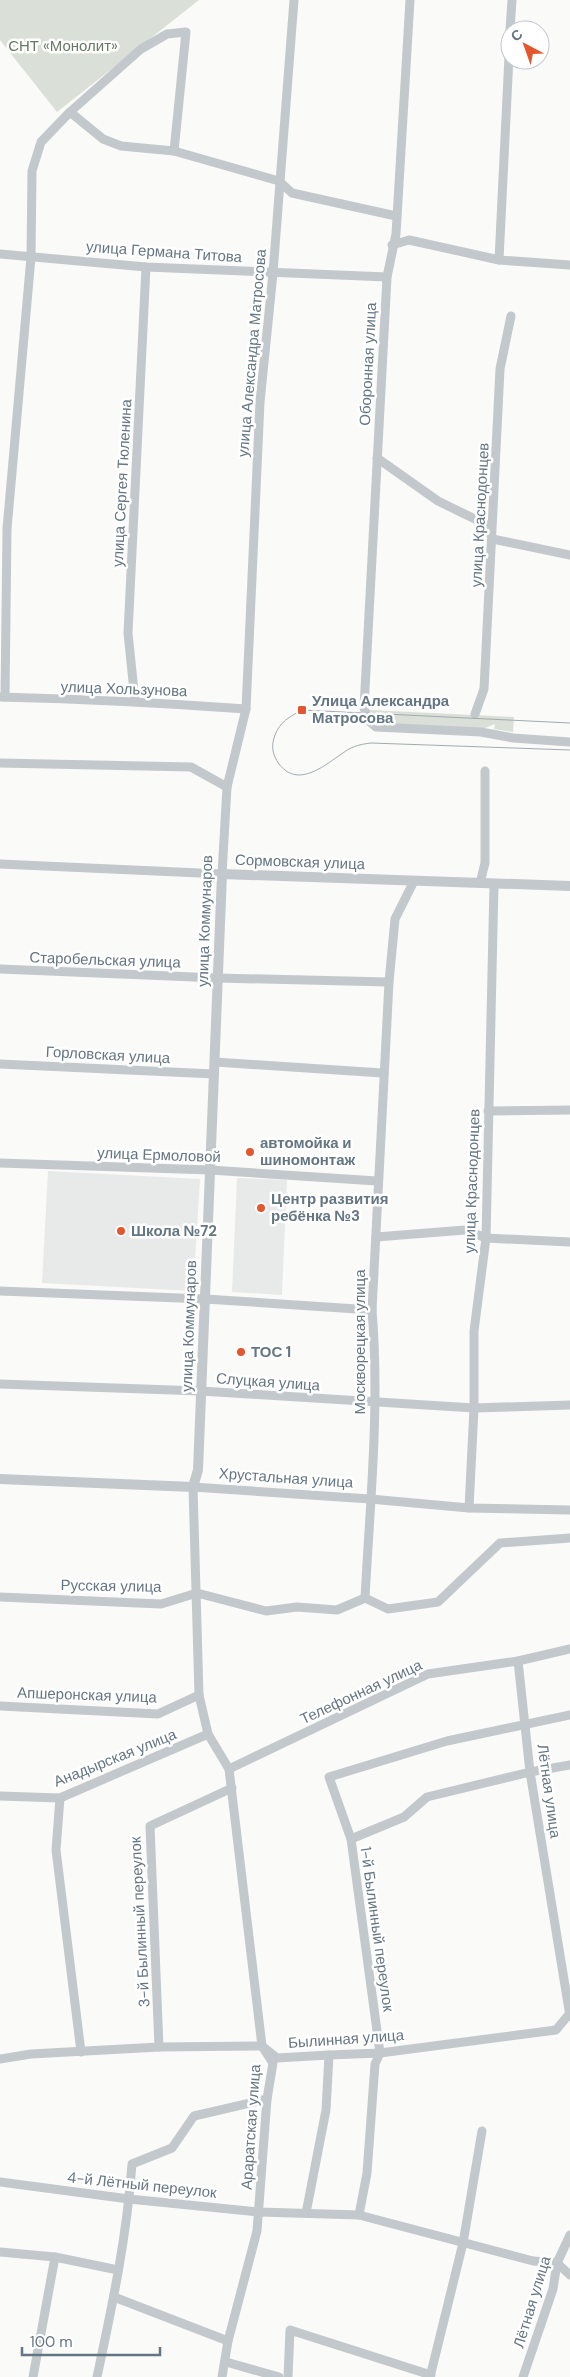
<svg xmlns="http://www.w3.org/2000/svg" width="570" height="2377" viewBox="0 0 570 2377" font-family="'DM Sans',sans-serif">
	<style>
		.built { fill: #e8e9e9 }
		.green { fill: #dadfd7 }
		.lines { fill: none; stroke-linecap: round; stroke-linejoin: round }
		.minor { stroke: #c3c8cc; stroke-width: 9 }
		.tertiary { stroke: #c3c8cc; stroke-width: 10 }
		.tram { stroke: #a2aab0; stroke-width: 1 }
		.poi-dot { fill: #e4572e; stroke: #fff; stroke-width: 2 }
		.labels { text-anchor: middle; dominant-baseline: central; stroke-width: 5; stroke-linejoin: round; paint-order: stroke }
		.park-label { font-size: 15px; fill: #687a64; stroke: #fff }
		.street-label { font-size: 15px; fill: #657683; stroke: #fff }
		.poi-label { font-size: 15px; font-weight: bold; fill: #657683; stroke: #fff; text-anchor: start }
	</style>
	<rect width="100%" height="100%" fill="#fafaf8"/>
	<g class="built">
		<polygon points="48,1171 200,1179 193,1291 42,1283"/>
		<polygon points="237,1178 287,1180 282,1295 232,1292"/>
	</g>
	<g class="green">
		<polygon points="0,0 199,0 57,112 0,40"/>
		<polygon points="369,710 514,717 513,732 494,729 495,724 485,728 477,729 377,724 371,719"/>
	</g>
	<g class="lines">
		<g class="minor">
			<polyline points="410,0 396,234 387,277 364,708 369,721 376,727 481,732 513,738 570,742"/>
			<polyline points="510,30 512,0"/>
			<polyline points="70,112 103,139 121,146 174,151 279,181 292,193 396,216"/>
			<polyline points="392,245 409,240 499,260 570,265"/>
			<polyline points="0,254 146,267 387,277"/>
			<polyline points="499,260 510,36"/>
			<polyline points="377,458 438,501 485,524 493,539 570,555"/>
			<path d="M0 697C82 699 164 703 246 709"/>
			<polyline points="5,697 7,529 31,257 32,171 41,142 70,112 141,49 167,34 186,32 174,151"/>
			<polyline points="135,701 128,633 146,267"/>
			<polyline points="475,714 484,689 500,369 511,316"/>
			<polyline points="0,763 191,767 227,787"/>
			<polyline points="0,864 222,874 227,787 246,709 260,402 273,273 294,0"/>
			<polyline points="480,883 485,863 485,771"/>
			<polyline points="0,969 218,978 389,982"/>
			<polyline points="215,1062 382,1073"/>
			<polyline points="0,1064 214,1074"/>
			<polyline points="488,1111 570,1110"/>
			<polyline points="0,1163 210,1170 377,1181"/>
			<polyline points="376,1237 465,1230 486,1238 570,1242"/>
			<polyline points="0,1291 205,1299 372,1310"/>
			<polyline points="0,1384 201,1391 474,1408 570,1405"/>
			<polyline points="469,1508 474,1408 474,1331 486,1238 494,884"/>
			<polyline points="0,1597 161,1604 197,1593 266,1611 297,1607 337,1610 365,1598"/>
			<path d="M365 1598C370 1503 380 1406 372 1310L389 982 395 919 414 881"/>
			<polyline points="365,1598 388,1609 438,1602 500,1543 570,1538"/>
			<polyline points="518,1661 530,1772 570,2016"/>
			<polyline points="0,1706 158,1714 199,1695"/>
			<polyline points="229,1769 428,1674 518,1661 570,1649"/>
			<polyline points="0,1796 60,1798 208,1734"/>
			<polyline points="60,1798 56,1850 81,2052"/>
			<polyline points="351,1839 404,1817 427,1797 530,1772 570,1765"/>
			<polyline points="159,2047 150,1826 232,1788"/>
			<polyline points="0,2059 31,2054 159,2047 262,2046 277,2058 329,2055 380,2053 556,2030 570,2013"/>
			<polyline points="0,2182 129,2199 259,2212 359,2215 533,2261 557,2263 570,2275"/>
			<polyline points="306,2213 326,2110 329,2055"/>
			<polyline points="359,2215 367,2173 375,2064 380,2053 351,1839 329,1777 447,1741 570,1715"/>
			<polyline points="0,2252 55,2257 118,2270"/>
			<polyline points="114,2297 228,2341"/>
			<polyline points="226,2362 279,2377"/>
			<polyline points="33,2377 55,2257"/>
			<path d="M97 2377C112 2307 127 2236 132 2164L172 2148 194 2116 267 2099"/>
			<polyline points="222,2377 228,2341 257,2231 267,2099 273,2063 262,2046 229,1769 208,1734 199,1695 193,1487 370,1499 469,1508 570,1510"/>
			<polyline points="288,2377 290,2330 431,2375"/>
			<polyline points="430,2377 463,2243 482,2131"/>
			<polyline points="523,2377 553,2289 557,2263 570,2235"/>
		</g>
		<polyline class="tertiary" points="0,1479 193,1487 198,1470 222,874 570,886"/>
		<path class="tram" d="M570 723 302 710C289 717 280 722 275 735 271 746 272 754 279 764 300 791 329 761 349 749 357 745 363 744 371 743L570 750"/>
	</g>
	<g class="poi-dot">
		<rect x="297" y="705" width="10" height="10" rx="2.5"/>
		<circle cx="250" cy="1152" r="5"/>
		<circle cx="261" cy="1208" r="5"/>
		<circle cx="121" cy="1231" r="5"/>
		<circle cx="241" cy="1352" r="5"/>
	</g>
	<g class="labels">
		<g class="park-label">
			<text x="63" y="46">СНТ «Монолит»</text>
		</g>
		<g class="street-label">
			<text transform="translate(164 252) rotate(4)">улица Германа Титова</text>
			<text transform="translate(252 353) rotate(-85)">улица Александра Матросова</text>
			<text transform="translate(368 364) rotate(-87)">Оборонная улица</text>
			<text transform="translate(122 483) rotate(-87)">улица Сергея Тюленина</text>
			<text transform="translate(480 515) rotate(-87)">улица Краснодонцев</text>
			<text transform="translate(124 689) rotate(2)">улица Хользунова</text>
			<text transform="translate(300 862) rotate(2)">Сормовская улица</text>
			<text transform="translate(205 921) rotate(-88)">улица Коммунаров</text>
			<text transform="translate(105 960) rotate(2)">Старобельская улица</text>
			<text transform="translate(108 1055) rotate(3)">Горловская улица</text>
			<text transform="translate(159 1155) rotate(2)">улица Ермоловой</text>
			<text transform="translate(472 1181) rotate(-88)">улица Краснодонцев</text>
			<text transform="translate(189 1326) rotate(-88)">улица Коммунаров</text>
			<text transform="translate(360 1342) rotate(-90)">Москворецкая улица</text>
			<text transform="translate(268 1382) rotate(4)">Слуцкая улица</text>
			<text transform="translate(286 1478) rotate(4)">Хрустальная улица</text>
			<text transform="translate(111 1586) rotate(1)">Русская улица</text>
			<text transform="translate(361 1692) rotate(-25)">Телефонная улица</text>
			<text transform="translate(87 1695) rotate(2)">Апшеронская улица</text>
			<text transform="translate(115 1758) rotate(-22)">Анадырская улица</text>
			<text transform="translate(549 1791) rotate(82)">Лётная улица</text>
			<text transform="translate(140 1922) rotate(-93)">3-й Былинный переулок</text>
			<text transform="translate(377 1929) rotate(82)">1-й Былинный переулок</text>
			<text transform="translate(346 2039) rotate(-4)">Былинная улица</text>
			<text transform="translate(251 2127) rotate(-86)">Араратская улица</text>
			<text transform="translate(142 2185) rotate(6)">4-й Лётный переулок</text>
			<text transform="translate(532 2302) rotate(-73)">Лётная улица</text>
		</g>
		<g class="poi-label">
			<text x="312" y="701">Улица Александра<tspan x="312" dy="17">Матросова</tspan></text>
			<text x="260" y="1143">автомойка и<tspan x="260" dy="17">шиномонтаж</tspan></text>
			<text x="271" y="1199">Центр развития<tspan x="271" dy="17">ребёнка №3</tspan></text>
			<text x="131" y="1231">Школа №72</text>
			<text x="251" y="1352">ТОС 1</text>
		</g>
	</g>
	<g transform="translate(525 45) rotate(319)"><circle r="24" fill="#ffffff" stroke="#c1c8cd"/>
	<path d="M0-4L9 19L0 12L-9 19Z" fill="#e4572e"/>
	<text y="-8" font-size="14" font-weight="bold" text-anchor="middle" fill="#657683">С</text>
	</g>
	<path d="M22 2347v8h138v-8" fill="none" stroke="#657683" stroke-width="2.5"/>
	<text x="30" y="2347" font-size="15" fill="#657683" stroke="#ffffff" stroke-width="4" paint-order="stroke">100 m</text>
</svg>
